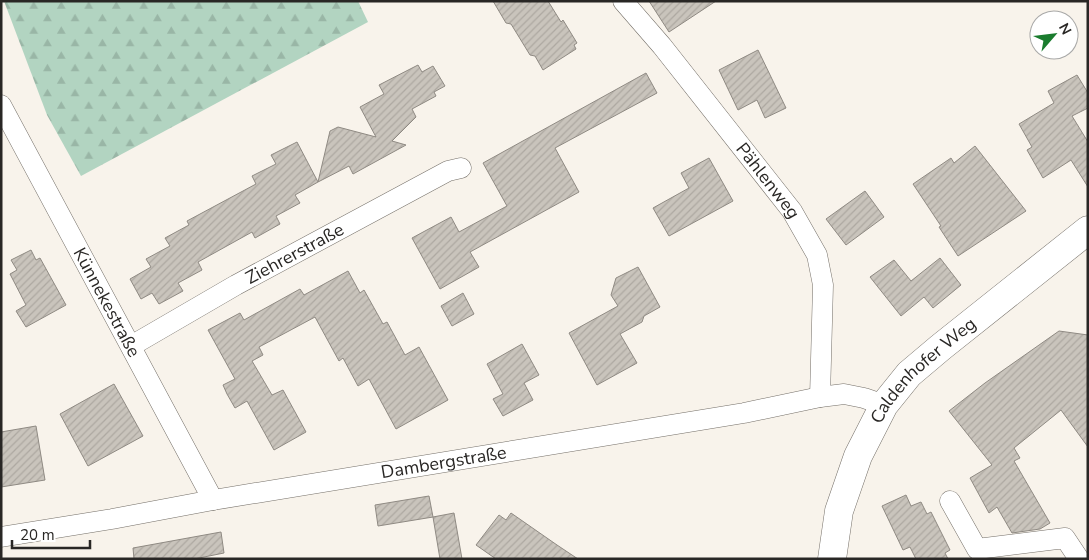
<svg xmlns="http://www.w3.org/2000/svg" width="1089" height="560" viewBox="0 0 1089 560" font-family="'Nunito Sans',sans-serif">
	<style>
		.forest { fill: url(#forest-firs) }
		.building { fill: url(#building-hatch); stroke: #8f8a83 }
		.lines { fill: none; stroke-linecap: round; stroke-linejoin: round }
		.minor-casing { stroke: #746f68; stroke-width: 21 }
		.secondary-casing { stroke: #746f68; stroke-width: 29 }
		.minor { stroke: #fff; stroke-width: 20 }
		.secondary { stroke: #fff; stroke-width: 28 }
		.labels { text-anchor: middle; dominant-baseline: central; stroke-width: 4; stroke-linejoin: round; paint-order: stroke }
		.street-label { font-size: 18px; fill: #292725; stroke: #fff }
	</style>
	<defs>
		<pattern id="forest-firs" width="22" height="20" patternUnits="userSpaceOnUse" patternTransform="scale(1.25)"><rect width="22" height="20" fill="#b2d4c1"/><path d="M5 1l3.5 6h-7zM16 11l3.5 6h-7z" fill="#99b6a6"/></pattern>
		<pattern id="building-hatch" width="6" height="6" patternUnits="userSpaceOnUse" patternTransform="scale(1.25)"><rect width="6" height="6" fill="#c9c4bc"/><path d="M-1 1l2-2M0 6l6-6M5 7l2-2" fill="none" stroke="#ada8a1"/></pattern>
	</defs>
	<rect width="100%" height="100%" fill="#f8f3eb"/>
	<polygon class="forest" points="4,1 358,1 368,22 81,176 47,115"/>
	<g class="building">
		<polygon points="493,1 548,1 561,22 563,20 577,43 574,45 576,49 543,70 535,56 530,55 511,24 506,23"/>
		<polygon points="649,1 716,1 669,32"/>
		<polygon points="758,50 786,108 765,118 757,100 738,110 719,70"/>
		<polygon points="418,65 422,72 433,66 445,86 434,92 436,96 412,109 416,117 392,141 406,145 353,174 349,166 318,182 330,131 338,127 376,137 360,107 384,94 379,85"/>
		<polygon points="646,73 657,93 555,148 579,192 470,252 479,267 440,289 412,238 451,217 459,232 507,206 483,163"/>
		<polygon points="1077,75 1088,93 1088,108 1072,116 1088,142 1088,187 1071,160 1043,178 1027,150 1032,147 1019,124 1054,103 1048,91"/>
		<polygon points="297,142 318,182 295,195 300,203 276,216 280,224 255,238 252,232 198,262 202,270 178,283 183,291 159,304 152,293 141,299 130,279 151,267 146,259 170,246 165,238 189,225 187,221 256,184 252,176 276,164 271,155"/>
		<polygon points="975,146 1026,211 958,256 939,227 941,226 913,184 951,158 954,163"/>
		<polygon points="709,158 733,201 669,236 653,208 689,188 681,173"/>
		<polygon points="865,191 884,217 846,245 826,219"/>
		<polygon points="31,250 36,260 40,258 66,305 26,327 16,311 26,305 10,274 17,270 11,260"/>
		<polygon points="940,258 961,285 933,308 924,297 901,316 870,277 894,260 911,281"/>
		<polygon points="638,267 660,307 644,316 642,322 620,334 637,363 597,385 569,333 618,306 611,295 616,278"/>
		<polygon points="348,271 360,293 364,290 383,324 387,322 405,355 419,347 448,400 396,429 369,379 358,386 343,358 339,361 315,317 259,347 263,355 252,361 272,395 283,390 306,432 274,450 247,401 235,408 227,394 223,385 235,379 208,330 240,313 244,320 300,289 304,295"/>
		<polygon points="463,293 474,314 452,326 441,306"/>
		<polygon points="1059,331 1088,335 1088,447 1061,410 1014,448 1020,458 1014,461 1050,523 1040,529 1012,533 997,507 989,513 970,478 992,465 949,411 985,383"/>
		<polygon points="522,344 539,375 524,383 533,400 503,416 493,399 503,394 487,364"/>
		<polygon points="114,384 143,436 88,466 60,414"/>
		<polygon points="36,426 45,480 1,487 1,432"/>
		<polygon points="906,495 911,506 921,502 927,514 931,512 950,550 945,553 948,559 916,559 910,547 903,550 882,506"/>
		<polygon points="429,496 433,517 378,526 375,505"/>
		<polygon points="454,513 462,559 440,559 433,517"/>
		<polygon points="511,513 557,545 578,559 496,559 476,545 499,515 506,520"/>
		<polygon points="221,532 224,553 194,559 134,559 133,548"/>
	</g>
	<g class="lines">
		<defs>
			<g id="minor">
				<path id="s1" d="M623 1 662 46 792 211 817 255 823 285 820 397"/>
				<path id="s2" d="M1 105 213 500"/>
				<path id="s3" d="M131 346 236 285 448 171 461 168"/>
				<polyline points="950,501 977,549 1065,538 1079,559"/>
				<path id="s4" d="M1 537 112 519 213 500 744 413 820 397 844 394 864 398 884 405"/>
			</g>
			<g id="secondary">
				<path id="s5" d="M832 559 839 511 858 456 884 405 909 374 941 347 1088 230"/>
			</g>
		</defs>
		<use href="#minor" class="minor-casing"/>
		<use href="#secondary" class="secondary-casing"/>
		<use href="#minor" class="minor"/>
		<use href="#secondary" class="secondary"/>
	</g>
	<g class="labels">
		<g class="street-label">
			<text stroke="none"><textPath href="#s1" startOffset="231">Pählenweg</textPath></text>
			<text stroke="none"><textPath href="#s3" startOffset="188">Ziehrerstraße</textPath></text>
			<text stroke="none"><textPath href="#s2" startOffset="224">Künnekestraße</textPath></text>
			<text stroke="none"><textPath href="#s5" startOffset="216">Caldenhofer Weg</textPath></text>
			<text stroke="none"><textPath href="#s4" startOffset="449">Dambergstraße</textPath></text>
		</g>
	</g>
	<rect width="1089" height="560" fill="none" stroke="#292725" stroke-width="5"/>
	<g transform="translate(1054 35) rotate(62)"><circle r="24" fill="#ffffff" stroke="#a9a9a8"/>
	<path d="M0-4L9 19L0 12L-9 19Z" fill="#1a7c2e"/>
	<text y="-8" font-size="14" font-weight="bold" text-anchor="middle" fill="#292725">N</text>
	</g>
	<path d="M12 540v8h78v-8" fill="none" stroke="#292725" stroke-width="2.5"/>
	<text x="20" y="540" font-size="15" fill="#292725" stroke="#ffffff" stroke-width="4" paint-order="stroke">20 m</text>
</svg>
